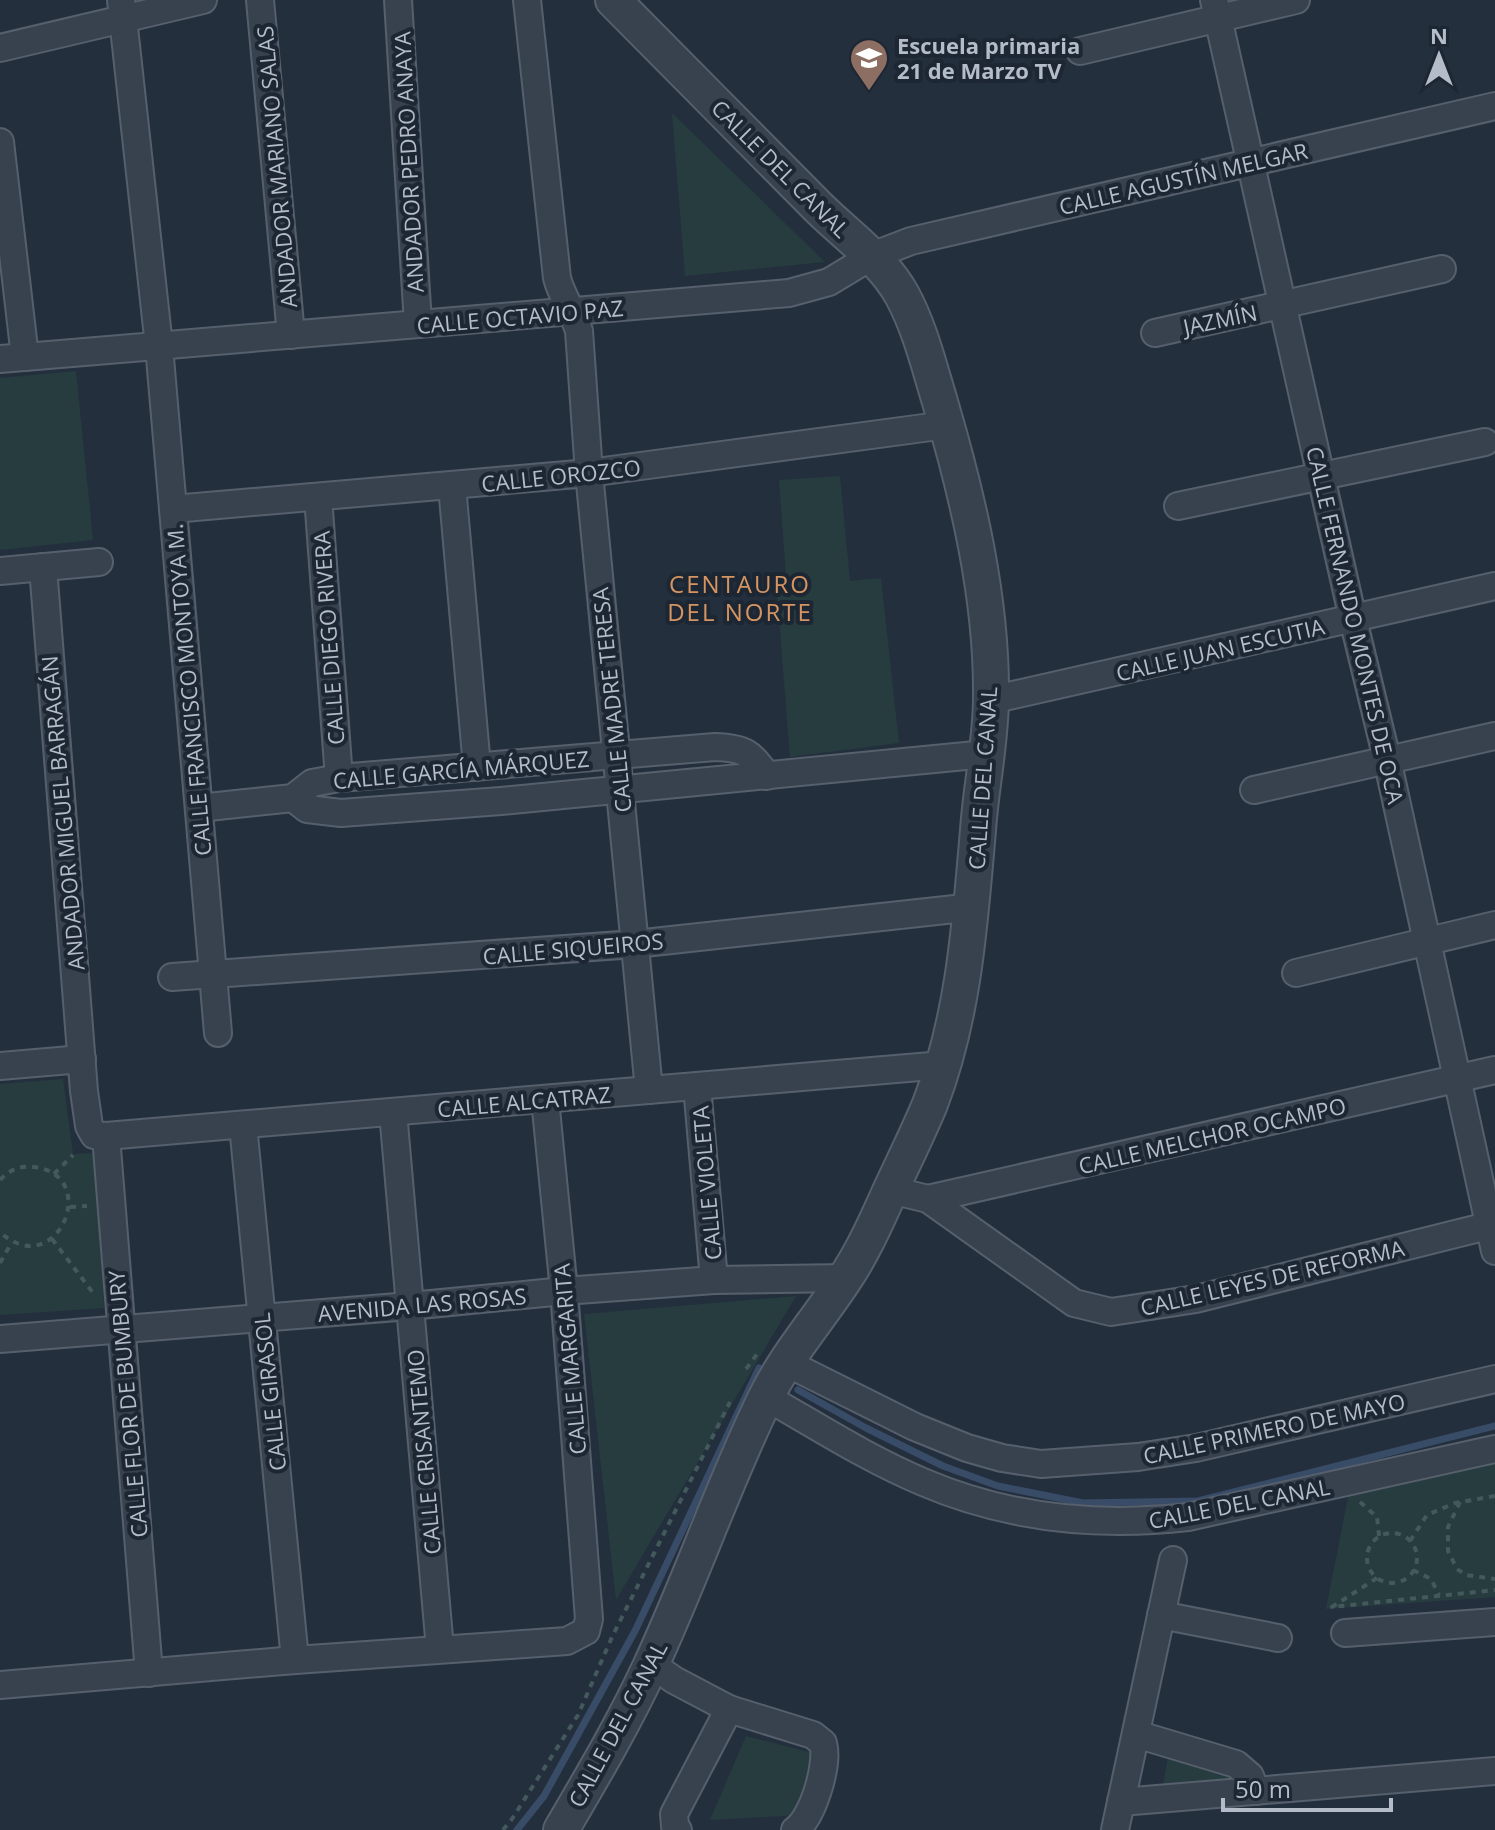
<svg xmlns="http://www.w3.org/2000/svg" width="1495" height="1830" viewBox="0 0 1495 1830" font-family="'Open Sans',sans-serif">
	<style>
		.green { fill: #263c3f }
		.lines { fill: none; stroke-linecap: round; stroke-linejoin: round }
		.stream { stroke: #394c67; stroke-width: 7 }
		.minor-casing { stroke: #565f6c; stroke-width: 30 }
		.tertiary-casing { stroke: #565f6c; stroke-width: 38 }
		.path { stroke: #44595c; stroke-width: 4; stroke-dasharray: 6 6; stroke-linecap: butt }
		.minor { stroke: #38414e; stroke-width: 26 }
		.tertiary { stroke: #38414e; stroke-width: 34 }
		.labels { text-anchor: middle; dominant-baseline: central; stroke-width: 8; stroke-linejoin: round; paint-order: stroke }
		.poi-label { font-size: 22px; font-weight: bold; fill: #b4bcc9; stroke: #1d2633; text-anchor: start }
		.street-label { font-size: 22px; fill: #b4bcc9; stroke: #1d2633 }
		.neighbourhood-label { font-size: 24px; letter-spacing: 2px; fill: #d59563; stroke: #1d2633 }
	</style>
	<rect width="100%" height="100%" fill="#242f3e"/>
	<g class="green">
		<polygon points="672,113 825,262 685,276"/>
		<polygon points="76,371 93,540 0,550 0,378"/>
		<polygon points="840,476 850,581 881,578 899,743 790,757 777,592 787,590 779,480"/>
		<polygon points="63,1079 73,1154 95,1153 104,1308 0,1315 0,1084"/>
		<polygon points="796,1296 616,1600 584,1314"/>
		<polygon points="1495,1463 1495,1597 1326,1609 1349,1492"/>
		<polygon points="746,1736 813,1753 801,1815 710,1820"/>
		<polygon points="1168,1756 1235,1773 1239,1783 1162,1791"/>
	</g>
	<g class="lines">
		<g class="stream">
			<polyline points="798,1390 866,1428 943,1466 998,1486 1083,1503 1198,1501 1495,1426"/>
			<polyline points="517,1830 544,1796 635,1631 759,1368"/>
		</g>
		<defs>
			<g id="minor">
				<polyline points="121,0 159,346 218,1033"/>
				<polyline points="260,0 291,335"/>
				<polyline points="398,0 418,324"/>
				<path d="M527 0 557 278C562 297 574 313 579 331L589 473 649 1090"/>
				<polyline points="1214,0 1353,619 1387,759 1495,1251"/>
				<polyline points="0,48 203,0"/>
				<polyline points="1080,51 1296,0"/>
				<polyline points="0,142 25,357"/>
				<polyline points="1155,333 1442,269"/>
				<polyline points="0,359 789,293 829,282 872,256 911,241 1495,106"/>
				<polyline points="452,486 477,767"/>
				<polyline points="318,497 339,778"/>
				<polyline points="1178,506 1485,442"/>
				<polyline points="173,509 589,473 946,425"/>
				<polyline points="43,567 84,1091 89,1126 94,1135 106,1136 943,1065"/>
				<polyline points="0,571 99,562"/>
				<polyline points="991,700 1495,586"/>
				<polyline points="1254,790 1495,736"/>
				<polyline points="293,798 307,809 341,813 501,801 986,754"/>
				<path d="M199 808 293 798 312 783 339 778 715 747C744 748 750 752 767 776"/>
				<polyline points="1296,973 1495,925"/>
				<polyline points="172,977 635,944 973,907"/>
				<polyline points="0,1066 82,1059"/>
				<polyline points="697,1086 714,1280"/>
				<polyline points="393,1112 440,1649"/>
				<polyline points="243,1125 295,1660"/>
				<polyline points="106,1136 149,1673"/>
				<polyline points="891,1190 928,1199 1074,1303 1111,1312 1196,1299 1495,1224"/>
				<polyline points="928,1199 1495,1070"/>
				<polyline points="0,1339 410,1306 564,1291 714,1280 845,1278"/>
				<polyline points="785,1362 915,1427 967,1448 1002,1458 1041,1464 1138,1457 1196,1448 1495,1379"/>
				<path d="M766 1397C817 1426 868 1459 923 1482 1007 1518 1098 1527 1188 1517L1495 1449"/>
				<polyline points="1161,1615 1278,1638"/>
				<polyline points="1345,1633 1495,1622"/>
				<polyline points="651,1664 674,1680 729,1709"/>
				<polyline points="0,1685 295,1660 567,1641 586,1631 589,1619 564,1291 545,1099"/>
				<polyline points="1136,1734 1236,1764 1250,1776 1256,1791"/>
				<polyline points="1121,1802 1495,1771"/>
				<path d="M678 1830 675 1826 674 1814 729 1709 813 1735 823 1743C829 1764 813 1818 795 1830"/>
				<polyline points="1115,1830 1173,1560"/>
			</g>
			<path id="tertiary" d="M561 1830C592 1777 624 1723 650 1667 691 1579 722 1488 764 1401 785 1357 817 1321 844 1280 863 1252 877 1220 891 1189 904 1161 918 1133 930 1104 964 1016 970 923 978 830 981 786 991 741 991 697 992 598 968 497 940 402 929 366 920 328 902 295 882 259 846 235 817 206 749 137 681 69 613 0"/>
		</defs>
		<use href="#minor" class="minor-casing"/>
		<use href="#tertiary" class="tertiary-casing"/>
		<g class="path">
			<polyline points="54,1174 73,1155"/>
			<path d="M0 1180C9 1170 21 1165 34 1167 103 1175 56 1284 0 1232"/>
			<polyline points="70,1207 87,1206"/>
			<polyline points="52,1239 94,1294"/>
			<polyline points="0,1263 12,1242"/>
			<polyline points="746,1369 757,1354"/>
			<polyline points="1360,1502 1377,1517 1379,1536"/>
			<polyline points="1460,1502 1448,1527 1448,1551 1457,1569 1466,1575 1495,1579"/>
			<circle cx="1392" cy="1558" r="25"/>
			<polyline points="1410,1541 1427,1515 1455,1503 1495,1496"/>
			<polyline points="1413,1570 1431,1579 1439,1595"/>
			<polyline points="1377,1578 1332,1607 1495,1590"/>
			<polyline points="503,1830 512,1819 578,1715 612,1637 730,1402"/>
		</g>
		<use href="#minor" class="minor"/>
		<use href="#tertiary" class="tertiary"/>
	</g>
	<defs>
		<symbol id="school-pin" viewBox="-11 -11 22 30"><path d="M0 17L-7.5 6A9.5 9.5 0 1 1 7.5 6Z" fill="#8d6e63" stroke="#1d2633"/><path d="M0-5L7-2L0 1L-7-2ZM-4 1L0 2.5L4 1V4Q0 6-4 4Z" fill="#fff"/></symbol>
	</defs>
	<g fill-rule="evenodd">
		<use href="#school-pin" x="847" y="36" width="44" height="60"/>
	</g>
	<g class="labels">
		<g class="poi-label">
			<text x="897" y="45">Escuela primaria<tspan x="897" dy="25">21 de Marzo TV</tspan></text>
		</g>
		<g class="street-label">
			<text transform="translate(408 162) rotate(-93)">ANDADOR PEDRO ANAYA</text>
			<text transform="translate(276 167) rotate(-95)">ANDADOR MARIANO SALAS</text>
			<text transform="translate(781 168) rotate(45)">CALLE DEL CANAL</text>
			<text transform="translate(1183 178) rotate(-13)">CALLE AGUSTÍN MELGAR</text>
			<text transform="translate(520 316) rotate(-5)">CALLE OCTAVIO PAZ</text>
			<text transform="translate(1220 319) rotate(-12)">JAZMÍN</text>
			<text transform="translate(561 475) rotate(-6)">CALLE OROZCO</text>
			<text transform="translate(1356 625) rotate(77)">CALLE FERNANDO MONTES DE OCA</text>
			<text transform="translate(328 638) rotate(-94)">CALLE DIEGO RIVERA</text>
			<text transform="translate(1220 649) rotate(-13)">CALLE JUAN ESCUTIA</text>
			<text transform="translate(188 690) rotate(-95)">CALLE FRANCISCO MONTOYA M.</text>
			<text transform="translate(611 700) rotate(-96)">CALLE MADRE TERESA</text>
			<text transform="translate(461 769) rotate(-5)">CALLE GARCÍA MÁRQUEZ</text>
			<text transform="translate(982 778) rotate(-86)">CALLE DEL CANAL</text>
			<text transform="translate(62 813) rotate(-95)">ANDADOR MIGUEL BARRAGÁN</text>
			<text transform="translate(573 948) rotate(-5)">CALLE SIQUEIROS</text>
			<text transform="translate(524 1101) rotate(-5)">CALLE ALCATRAZ</text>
			<text transform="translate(1212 1135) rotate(-13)">CALLE MELCHOR OCAMPO</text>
			<text transform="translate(706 1183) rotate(-95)">CALLE VIOLETA</text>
			<text transform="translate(1272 1277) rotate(-13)">CALLE LEYES DE REFORMA</text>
			<text transform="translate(422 1304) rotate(-5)">AVENIDA LAS ROSAS</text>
			<text transform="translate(569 1359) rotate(-95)">CALLE MARGARITA</text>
			<text transform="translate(269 1392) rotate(-96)">CALLE GIRASOL</text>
			<text transform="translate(127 1404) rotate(-95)">CALLE FLOR DE BUMBURY</text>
			<text transform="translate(1274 1428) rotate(-12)">CALLE PRIMERO DE MAYO</text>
			<text transform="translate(423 1452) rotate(-95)">CALLE CRISANTEMO</text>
			<text transform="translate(1239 1503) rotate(-11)">CALLE DEL CANAL</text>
			<text transform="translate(617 1724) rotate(-62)">CALLE DEL CANAL</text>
		</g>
		<g class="neighbourhood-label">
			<text x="740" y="583">CENTAURO<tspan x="740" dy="28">DEL NORTE</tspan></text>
		</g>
	</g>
	<g transform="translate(1439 56)" stroke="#1d2633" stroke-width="6" paint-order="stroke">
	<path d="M0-6L14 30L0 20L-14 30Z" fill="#b4bcc9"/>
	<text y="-12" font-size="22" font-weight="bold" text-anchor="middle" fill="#b4bcc9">N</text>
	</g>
	<path d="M1223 1798v12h168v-12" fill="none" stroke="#b4bcc9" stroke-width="4"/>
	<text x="1235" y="1798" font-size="24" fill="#b4bcc9" stroke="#1d2633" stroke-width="6" paint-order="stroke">50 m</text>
</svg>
